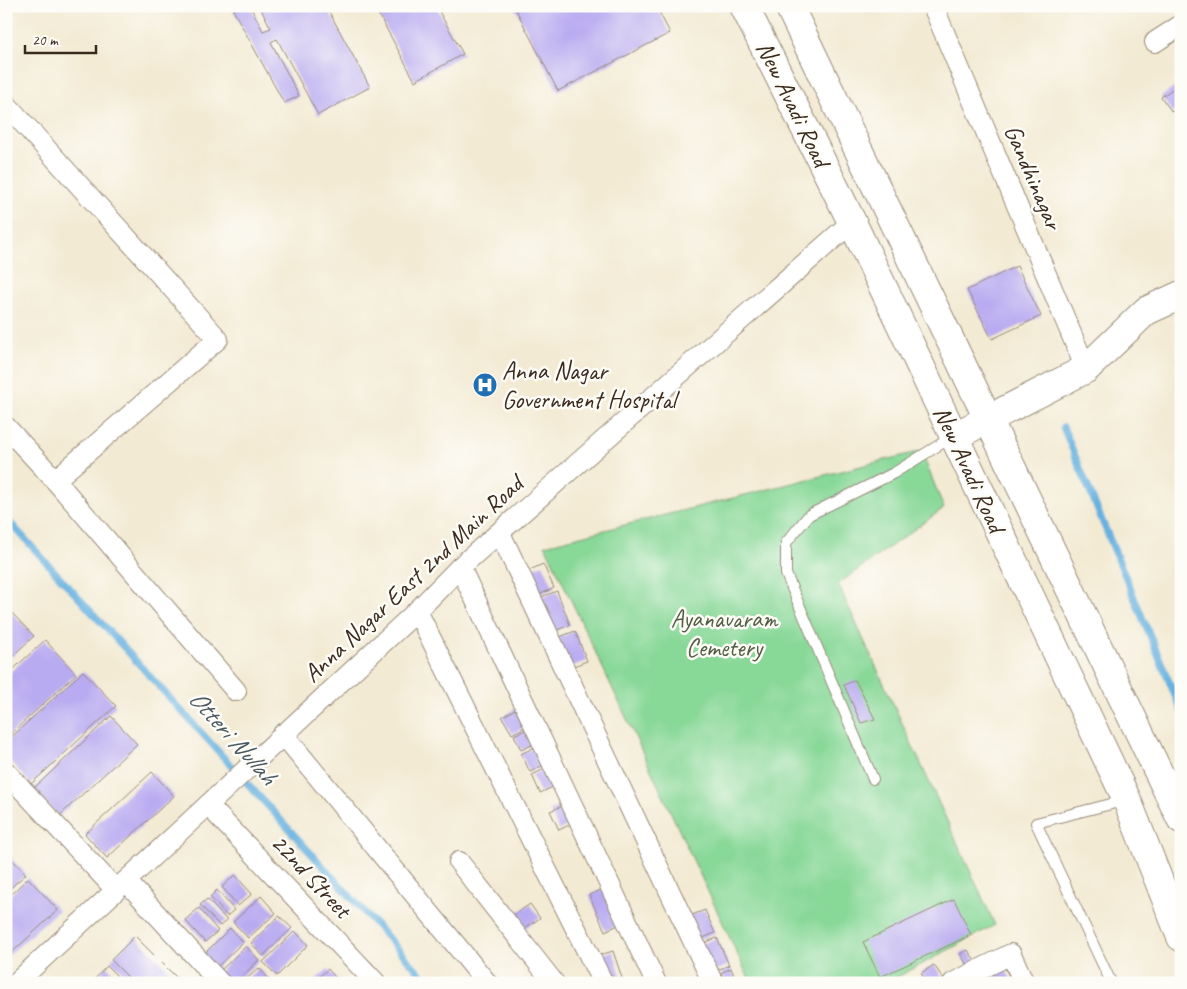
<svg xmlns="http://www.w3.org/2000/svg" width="1187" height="989" viewBox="0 0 1187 989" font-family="Caveat,sans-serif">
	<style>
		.green { fill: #88d898; stroke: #62815b }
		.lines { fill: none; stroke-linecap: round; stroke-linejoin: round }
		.stream { stroke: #68b2e0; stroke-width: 7 }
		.building { fill: #b9abf1 }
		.lane-casing { stroke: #978a78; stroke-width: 12 }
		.street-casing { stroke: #978a78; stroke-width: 22 }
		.secondary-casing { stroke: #978a78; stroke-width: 30 }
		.lane { stroke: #fff; stroke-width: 10 }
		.street { stroke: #fff; stroke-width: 20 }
		.secondary { stroke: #fff; stroke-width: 28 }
		.labels { text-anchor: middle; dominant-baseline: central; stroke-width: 5; stroke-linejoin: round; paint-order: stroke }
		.street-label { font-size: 25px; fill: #3b2a1e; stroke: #fdfcf7 }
		.poi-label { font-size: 25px; fill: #3b2a1e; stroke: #fdfcf7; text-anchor: start }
		.park-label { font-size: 25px; fill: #525e43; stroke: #fdfcf7 }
		.water-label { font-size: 26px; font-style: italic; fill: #4b5a62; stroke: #fdfcf7 }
	</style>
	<rect width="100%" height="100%" fill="#fdfcf7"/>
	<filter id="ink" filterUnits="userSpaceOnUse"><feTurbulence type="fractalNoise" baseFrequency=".02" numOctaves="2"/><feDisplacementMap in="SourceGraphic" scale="10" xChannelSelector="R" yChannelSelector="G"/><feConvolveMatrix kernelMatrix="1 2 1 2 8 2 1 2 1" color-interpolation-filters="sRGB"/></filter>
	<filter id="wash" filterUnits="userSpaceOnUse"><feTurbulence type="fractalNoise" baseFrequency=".0096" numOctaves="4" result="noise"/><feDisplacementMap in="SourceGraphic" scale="20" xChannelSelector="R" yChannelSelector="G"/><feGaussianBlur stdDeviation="1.12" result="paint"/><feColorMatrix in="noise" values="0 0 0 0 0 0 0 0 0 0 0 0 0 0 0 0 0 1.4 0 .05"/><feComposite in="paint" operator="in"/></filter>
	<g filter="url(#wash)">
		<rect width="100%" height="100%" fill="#f3ead3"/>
		<polygon class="green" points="921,451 944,508 838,584 995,925 886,983 751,983 545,545"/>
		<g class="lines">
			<g class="stream">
				<polyline points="1063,427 1181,710"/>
				<polyline points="6,518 429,983"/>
			</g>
		</g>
		<g id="blocks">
			<g class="building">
				<polygon points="241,6 250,6 263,31 271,28 259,6 326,6 370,87 318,115 277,39 271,42 299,96 284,103 233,10"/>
				<polygon points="374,6 436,6 463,54 415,81"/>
				<polygon points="514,6 656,6 670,33 558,91"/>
				<polygon points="1181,83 1181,106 1172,112 1161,97"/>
				<polygon points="1017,266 1041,316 992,339 967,290"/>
				<polygon points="543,564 554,588 534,597 523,573"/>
				<polygon points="557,591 570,625 552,632 538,598"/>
				<polygon points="8,609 34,636 6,662 6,611"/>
				<polygon points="575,631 587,661 568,668 557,638"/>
				<polygon points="45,640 76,674 6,738 6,676"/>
				<polygon points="83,671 116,706 31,784 6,757 6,742"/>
				<polygon points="855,680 875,719 861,723 844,685"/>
				<polygon points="517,708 527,726 512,734 502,717"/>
				<polygon points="111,716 137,744 59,816 33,789"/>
				<polygon points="527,729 534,744 521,750 514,735"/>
				<polygon points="539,745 548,763 530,772 521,754"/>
				<polygon points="549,767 557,785 540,793 532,775"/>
				<polygon points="152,772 174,796 107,858 85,834"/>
				<polygon points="567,804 575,822 559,830 550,811"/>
				<polygon points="6,853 26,874 6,892"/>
				<polygon points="235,875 252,894 238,906 222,887"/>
				<polygon points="28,878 58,910 6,958 6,899"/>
				<polygon points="608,887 623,923 605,931 589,895"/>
				<polygon points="217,890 234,910 227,916 210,897"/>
				<polygon points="261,896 276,913 248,938 233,922"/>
				<polygon points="207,899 227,920 220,926 200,905"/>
				<polygon points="954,899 971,935 880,977 863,942"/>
				<polygon points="530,904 540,918 518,933 508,919"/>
				<polygon points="199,908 218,931 205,942 185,920"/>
				<polygon points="705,910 715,933 698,940 687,917"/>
				<polygon points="279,916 292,928 263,956 251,943"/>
				<polygon points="230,928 243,942 215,969 202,956"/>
				<polygon points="295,931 308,945 277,976 263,962"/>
				<polygon points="135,936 180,981 178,983 134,983 111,960"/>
				<polygon points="717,938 729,965 713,972 701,944"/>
				<polygon points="246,946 259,960 235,983 227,983 218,973"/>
				<polygon points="968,950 978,966 971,971 960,954"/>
				<polygon points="613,951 622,978 606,983 597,956"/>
				<polygon points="1001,961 1013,983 991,983 984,971"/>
				<polygon points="934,965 944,980 940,983 927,983 921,973"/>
				<polygon points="107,966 124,983 91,983"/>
				<polygon points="259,968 270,980 267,983 242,983"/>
				<polygon points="731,968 737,983 725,983 721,973"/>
				<polygon points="328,969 340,983 312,983"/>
			</g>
		</g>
	</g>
	<g filter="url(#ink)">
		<use href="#blocks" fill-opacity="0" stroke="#978a78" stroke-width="1"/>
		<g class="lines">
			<defs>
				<g id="lane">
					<polyline points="873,779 786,574 786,543 809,515 894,473 952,437"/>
					<polyline points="1110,980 1036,823 1127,800"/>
				</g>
				<g id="street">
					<polyline points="933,6 1086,369"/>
					<polyline points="1155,42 1181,25"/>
					<polyline points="6,104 218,339 55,480"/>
					<polyline points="6,427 55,480 236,691"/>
					<polyline points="500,533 713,983"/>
					<polyline points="460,567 656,983"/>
					<polyline points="417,611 603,983"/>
					<polyline points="283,734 487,983"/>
					<polyline points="6,772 116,890"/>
					<polyline points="208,805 376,983"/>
					<polyline points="459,862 554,983"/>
					<polyline points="126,881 220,983"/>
					<polyline points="16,983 417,611 460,567 852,222"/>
					<polyline points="953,983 1011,954 1024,983"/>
				</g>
				<g id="secondary">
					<polyline points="744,6 852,222 1127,800 1181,937"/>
					<polyline points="789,6 1181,819"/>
					<polyline points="953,437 1086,369 1146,311 1181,295"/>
				</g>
			</defs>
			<use href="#lane" class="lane-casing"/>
			<use href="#street" class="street-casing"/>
			<use href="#secondary" class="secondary-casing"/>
			<use href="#lane" class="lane"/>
			<use href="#street" class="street"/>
			<use href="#secondary" class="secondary"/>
		</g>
	</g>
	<defs>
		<symbol id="hospital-disc" viewBox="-11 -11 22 22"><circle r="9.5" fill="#1f6fb2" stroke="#fdfcf7"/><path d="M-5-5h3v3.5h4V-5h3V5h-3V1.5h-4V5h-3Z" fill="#fff"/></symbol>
	</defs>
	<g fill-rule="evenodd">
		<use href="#hospital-disc" x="471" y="371" width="28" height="28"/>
	</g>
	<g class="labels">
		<g class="street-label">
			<text transform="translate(793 104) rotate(64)">New Avadi Road</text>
			<text transform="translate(1033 177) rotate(67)">Gandhinagar</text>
			<text transform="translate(969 469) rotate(65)">New Avadi Road</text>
			<text transform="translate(413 579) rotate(-43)">Anna Nagar East 2nd Main Road</text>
			<text transform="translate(311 876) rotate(47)">22nd Street</text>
		</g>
		<g class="poi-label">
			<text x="502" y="371">Anna Nagar<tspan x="502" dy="29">Government Hospital</tspan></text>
		</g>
		<g class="park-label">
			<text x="724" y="619">Ayanavaram<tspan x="724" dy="29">Cemetery</tspan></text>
		</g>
		<g class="water-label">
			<text transform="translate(233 737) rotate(48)">Otteri Nullah</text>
		</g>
	</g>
	<rect width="1187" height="989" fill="none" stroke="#fdfcf7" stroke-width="25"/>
	<path d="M25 45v8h71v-8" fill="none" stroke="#3b2a1e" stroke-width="2.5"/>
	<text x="32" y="45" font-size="15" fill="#3b2a1e" stroke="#fdfcf7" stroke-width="4" paint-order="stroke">20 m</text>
</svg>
